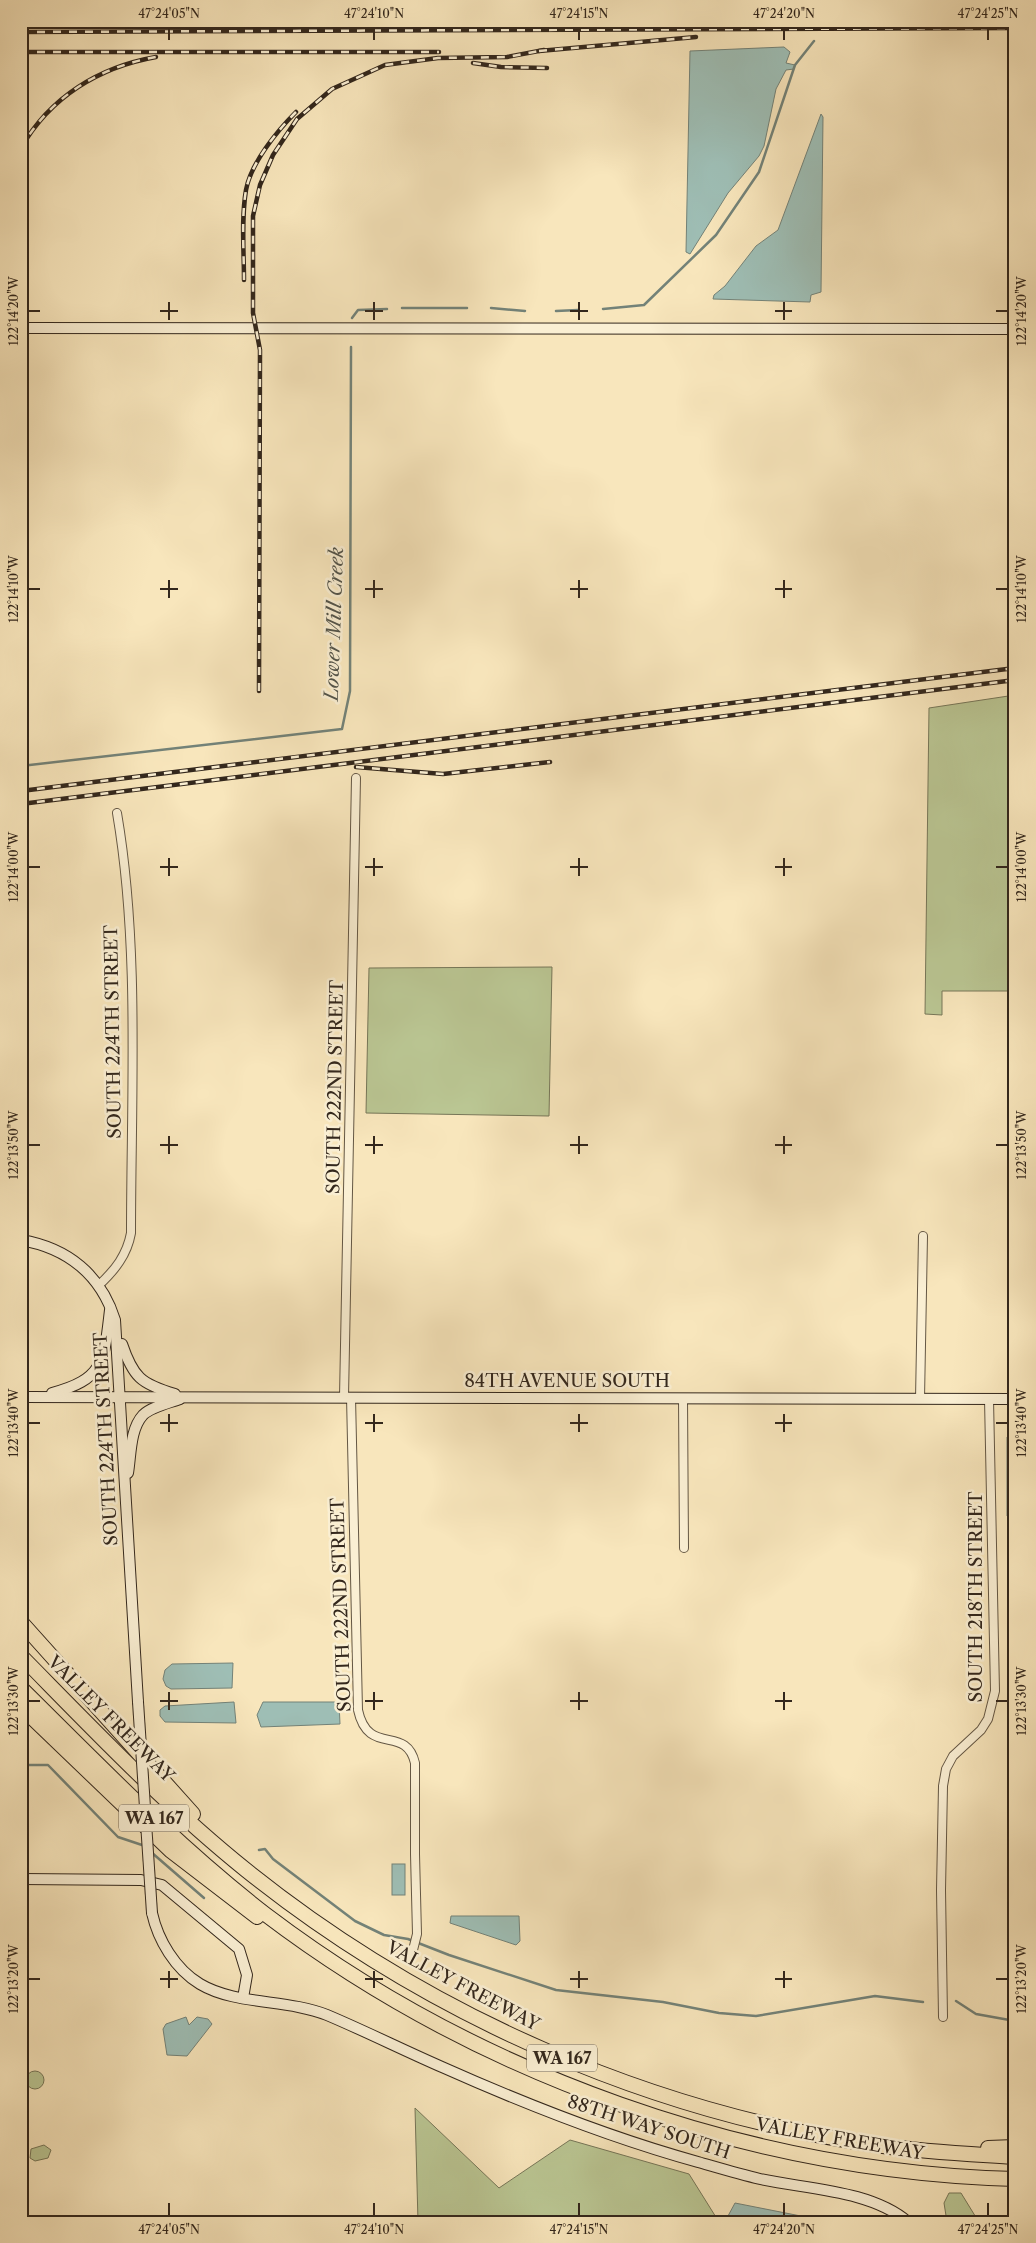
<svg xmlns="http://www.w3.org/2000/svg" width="1036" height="2243" viewBox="0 0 1036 2243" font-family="'Libre Caslon Text',serif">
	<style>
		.green { fill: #bac693; stroke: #767658 }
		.water { fill: #9ebeb5; stroke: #738278 }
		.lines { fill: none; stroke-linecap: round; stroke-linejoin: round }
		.stream { stroke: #738278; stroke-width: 2.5 }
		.street-casing { stroke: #645744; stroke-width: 10 }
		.secondary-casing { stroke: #33271c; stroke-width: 12 }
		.highway-casing { stroke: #33271c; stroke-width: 16 }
		.street { stroke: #faefd3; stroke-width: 8 }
		.secondary { stroke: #faefd3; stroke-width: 10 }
		.highway { stroke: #f8e6bc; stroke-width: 14 }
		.rail-casing { stroke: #33271c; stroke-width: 4.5 }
		.rail { stroke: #faefd3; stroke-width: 2.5; stroke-dasharray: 8; stroke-linecap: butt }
		.secondary-bridge-casing { stroke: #33271c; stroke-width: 12; stroke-linecap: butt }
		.secondary-bridge { stroke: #faefd3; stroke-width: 10 }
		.ticks { fill: none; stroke: #33271c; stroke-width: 2 }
		.labels { text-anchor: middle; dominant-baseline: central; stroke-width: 5; stroke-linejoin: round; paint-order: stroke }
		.shield { fill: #faefd3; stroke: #6f6353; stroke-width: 1 }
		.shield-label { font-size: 16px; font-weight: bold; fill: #33271c }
		.street-label { font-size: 18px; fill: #33271c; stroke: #faefd3 }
		.water-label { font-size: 19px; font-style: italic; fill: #53544a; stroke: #faefd3 }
		.neatline { fill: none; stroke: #33271c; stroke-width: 2 }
		.ticks-label { font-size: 12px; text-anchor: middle; fill: #33271c }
	</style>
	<rect width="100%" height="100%" fill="#f8e6bc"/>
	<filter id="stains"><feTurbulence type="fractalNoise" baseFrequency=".004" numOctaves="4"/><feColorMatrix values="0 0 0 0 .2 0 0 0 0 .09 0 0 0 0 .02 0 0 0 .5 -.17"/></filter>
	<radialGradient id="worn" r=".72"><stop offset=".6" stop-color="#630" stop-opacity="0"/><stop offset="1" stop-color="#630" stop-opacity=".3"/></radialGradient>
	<g class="green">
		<polygon points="1015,695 1015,991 942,991 942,1015 925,1014 929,708"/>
		<polygon points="552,967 549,1116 366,1113 369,968"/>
		<circle cx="35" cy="2080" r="9"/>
		<polygon points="415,2108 499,2188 570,2140 689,2174 719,2222 418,2222"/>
		<polygon points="44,2145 51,2150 48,2158 35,2161 30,2158 31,2149"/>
		<polygon points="949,2193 961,2193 977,2219 1015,2217 1015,2222 947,2222 944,2203"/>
	</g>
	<g class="water">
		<polygon points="784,47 790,52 786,63 795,65 794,69 786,70 776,89 764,146 759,156 728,193 690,254 686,252 690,51"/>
		<polygon points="821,114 823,117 821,292 811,295 810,302 713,299 714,295 725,286 756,246 778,230"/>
		<polygon points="1015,1431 1015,1516 1007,1516 1007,1437"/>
		<polygon points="233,1663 232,1688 171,1689 166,1686 163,1679 165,1670 172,1664"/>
		<polygon points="234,1702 236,1723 165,1722 160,1716 160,1710 165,1706"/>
		<polygon points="263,1702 339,1702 340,1724 261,1727 257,1715"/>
		<rect x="392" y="1864" width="13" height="31"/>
		<polygon points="451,1916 519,1916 520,1941 516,1945 450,1923"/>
		<polygon points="186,2017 189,2025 197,2017 208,2019 212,2024 187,2056 167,2055 163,2029 166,2024"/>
		<polygon points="735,2203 831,2222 735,2222 728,2216"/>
	</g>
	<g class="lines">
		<g class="stream">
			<polyline points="402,308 467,308"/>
			<polyline points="491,308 525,311"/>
			<polyline points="603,309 644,305 716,235 759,172 795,65 814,41"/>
			<polyline points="556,311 578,310"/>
			<polyline points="352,318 358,310 387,309"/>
			<polyline points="21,766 342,729 350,691 351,347"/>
			<polyline points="21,1765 48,1765 118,1837 145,1846"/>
			<polyline points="259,1850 265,1849 273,1859 355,1921 384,1935 408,1939 449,1955 556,1990 663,2002 719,2013 756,2016 875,1996 923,2002"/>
			<polyline points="151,1852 204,1898"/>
			<polyline points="956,2001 976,2014 1015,2021"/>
		</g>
		<defs>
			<g id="street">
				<path d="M99 1285C115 1270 127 1255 131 1233 131 1097 140 947 117 813"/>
				<polyline points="344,1397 356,778"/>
				<path d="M351 1397 358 1710C368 1757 406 1724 415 1763V1854L417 1934 411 1958"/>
				<polyline points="683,1398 684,1548"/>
				<polyline points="920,1399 923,1236"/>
				<polyline points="943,2017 941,1890 943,1786 946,1769 953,1756 981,1730 988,1719 995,1691 989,1399"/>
			</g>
			<g id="secondary">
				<polyline points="21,328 1015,329"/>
				<path d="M21 1240C68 1248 101 1275 115 1320L138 1702"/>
				<path d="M122 1344C133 1377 141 1384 175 1394"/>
				<path d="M52 1393C105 1379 104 1360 110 1310"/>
				<polyline points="21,1397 1015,1399"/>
				<path d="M128 1473C131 1455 130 1429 143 1415 151 1407 169 1403 180 1399"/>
				<polyline points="21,1879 141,1880 162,1885 239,1949 247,1975 243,1998"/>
				<path d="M152 1913C158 1940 175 1969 200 1984 235 2005 287 1999 327 2015 365 2031 403 2050 442 2067 525 2104 611 2138 698 2162 719 2168 739 2174 760 2179 805 2189 871 2190 908 2222"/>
			</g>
			<g id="highway">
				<polyline points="21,1622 193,1814"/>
				<path d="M21 1656C94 1730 165 1805 246 1870 428 2016 652 2114 883 2146 926 2152 971 2154 1015 2157"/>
				<path d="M21 1688C100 1766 177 1846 265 1914 477 2075 749 2172 1015 2179"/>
				<polyline points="21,1707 171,1851 257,1917"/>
				<polyline points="988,2148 1015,2147"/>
			</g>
		</defs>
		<use href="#street" class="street-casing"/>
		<use href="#secondary" class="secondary-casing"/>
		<use href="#highway" class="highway-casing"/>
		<use href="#street" class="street"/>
		<use href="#secondary" class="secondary"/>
		<use href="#highway" class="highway"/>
		<defs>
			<g id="rail">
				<polyline points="98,21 126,27"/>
				<polyline points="21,32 1015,28"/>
				<polyline points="539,51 696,37"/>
				<polyline points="21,52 439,52"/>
				<polyline points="473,63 501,67 547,68"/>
				<path d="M21 148C50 97 99 67 156 57"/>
				<path d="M244 280C244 251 241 219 246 190 251 163 277 131 296 112"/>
				<polyline points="259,691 260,350 253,313 253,216 260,185 273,155 297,119 332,89 385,65 438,58 507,57 544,50"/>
				<polyline points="356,767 443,774 550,762"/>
				<polyline points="21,791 1015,668"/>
				<polyline points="21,804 1015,680"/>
			</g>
		</defs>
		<use href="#rail" class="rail-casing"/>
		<use href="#rail" class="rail"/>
		<defs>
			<polyline id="secondary-bridge" points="138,1702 152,1913"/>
		</defs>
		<use href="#secondary-bridge" class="secondary-bridge-casing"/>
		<use href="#secondary-bridge" class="secondary-bridge"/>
	</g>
	<path class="ticks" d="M169 28V40M374 28V40M579 28V40M784 28V40M988 28V40M169 302V320M374 302V320M579 302V320M784 302V320M28 311H40M160 311H178M365 311H383M570 311H588M775 311H792M996 311H1008M169 580V598M374 580V598M579 580V598M784 580V598M28 589H40M160 589H178M365 589H383M570 589H588M775 589H792M996 589H1008M169 858V876M374 858V876M579 858V876M784 858V876M28 867H40M160 867H178M365 867H383M570 867H588M775 867H792M996 867H1008M169 1136V1154M374 1136V1154M579 1136V1154M784 1136V1154M28 1145H40M160 1145H178M365 1145H383M570 1145H588M775 1145H792M996 1145H1008M169 1414V1432M374 1414V1432M579 1414V1432M784 1414V1432M28 1423H40M160 1423H178M365 1423H383M570 1423H588M775 1423H792M996 1423H1008M169 1692V1710M374 1692V1710M579 1692V1710M784 1692V1710M28 1701H40M160 1701H178M365 1701H383M570 1701H588M775 1701H792M996 1701H1008M169 1971V1988M374 1971V1988M579 1971V1988M784 1971V1988M28 1979H40M160 1979H178M365 1979H383M570 1979H588M775 1979H792M996 1979H1008M169 2203V2216M374 2203V2216M579 2203V2216M784 2203V2216M988 2203V2216"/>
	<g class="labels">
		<g class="shield">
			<rect x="119" y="1804.5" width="70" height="27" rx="4"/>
			<rect x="527" y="2044.5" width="70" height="27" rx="4"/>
		</g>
		<g class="shield-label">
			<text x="154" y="1818">WA 167</text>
			<text x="562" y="2058">WA 167</text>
		</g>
		<g class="street-label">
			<text transform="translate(113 1032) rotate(-91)">SOUTH 224TH STREET</text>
			<text transform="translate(335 1087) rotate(-89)">SOUTH 222ND STREET</text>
			<text x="567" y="1381">84TH AVENUE SOUTH</text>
			<text transform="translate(106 1439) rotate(-93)">SOUTH 224TH STREET</text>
			<text transform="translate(976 1597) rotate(-90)">SOUTH 218TH STREET</text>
			<text transform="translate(341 1605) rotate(-92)">SOUTH 222ND STREET</text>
			<text transform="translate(111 1719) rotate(45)">VALLEY FREEWAY</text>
			<text transform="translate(463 1986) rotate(28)">VALLEY FREEWAY</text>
			<text transform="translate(649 2127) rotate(18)">88TH WAY SOUTH</text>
			<text transform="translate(840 2139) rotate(10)">VALLEY FREEWAY</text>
		</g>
		<g class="water-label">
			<text transform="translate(334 624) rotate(-88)">Lower Mill Creek</text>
		</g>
	</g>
	<rect width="1036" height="2243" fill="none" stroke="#f8e6bc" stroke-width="55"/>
	<rect x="28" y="28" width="980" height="2188" class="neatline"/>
	<g class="ticks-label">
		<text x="169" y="18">47°24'05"N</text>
		<text x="374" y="18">47°24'10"N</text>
		<text x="579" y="18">47°24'15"N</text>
		<text x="784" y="18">47°24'20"N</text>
		<text x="988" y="18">47°24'25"N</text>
		<text transform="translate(1022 311) rotate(-90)" y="4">122°14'20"W</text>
		<text transform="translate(14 311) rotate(-90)" y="4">122°14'20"W</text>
		<text transform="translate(14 589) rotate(-90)" y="4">122°14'10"W</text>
		<text transform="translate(1022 589) rotate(-90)" y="4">122°14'10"W</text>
		<text transform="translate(1022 867) rotate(-90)" y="4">122°14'00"W</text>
		<text transform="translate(14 867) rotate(-90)" y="4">122°14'00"W</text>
		<text transform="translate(1022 1145) rotate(-90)" y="4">122°13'50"W</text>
		<text transform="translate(14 1145) rotate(-90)" y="4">122°13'50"W</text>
		<text transform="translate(1022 1423) rotate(-90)" y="4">122°13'40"W</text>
		<text transform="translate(14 1423) rotate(-90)" y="4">122°13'40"W</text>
		<text transform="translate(14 1701) rotate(-90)" y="4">122°13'30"W</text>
		<text transform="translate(1022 1701) rotate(-90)" y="4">122°13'30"W</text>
		<text transform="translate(1022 1979) rotate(-90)" y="4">122°13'20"W</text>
		<text transform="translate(14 1979) rotate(-90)" y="4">122°13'20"W</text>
		<text x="169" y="2234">47°24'05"N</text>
		<text x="374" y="2234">47°24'10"N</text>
		<text x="579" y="2234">47°24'15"N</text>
		<text x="784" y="2234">47°24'20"N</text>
		<text x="988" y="2234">47°24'25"N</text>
	</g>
	<rect width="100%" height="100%" filter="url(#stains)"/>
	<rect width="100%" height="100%" fill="url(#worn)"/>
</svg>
